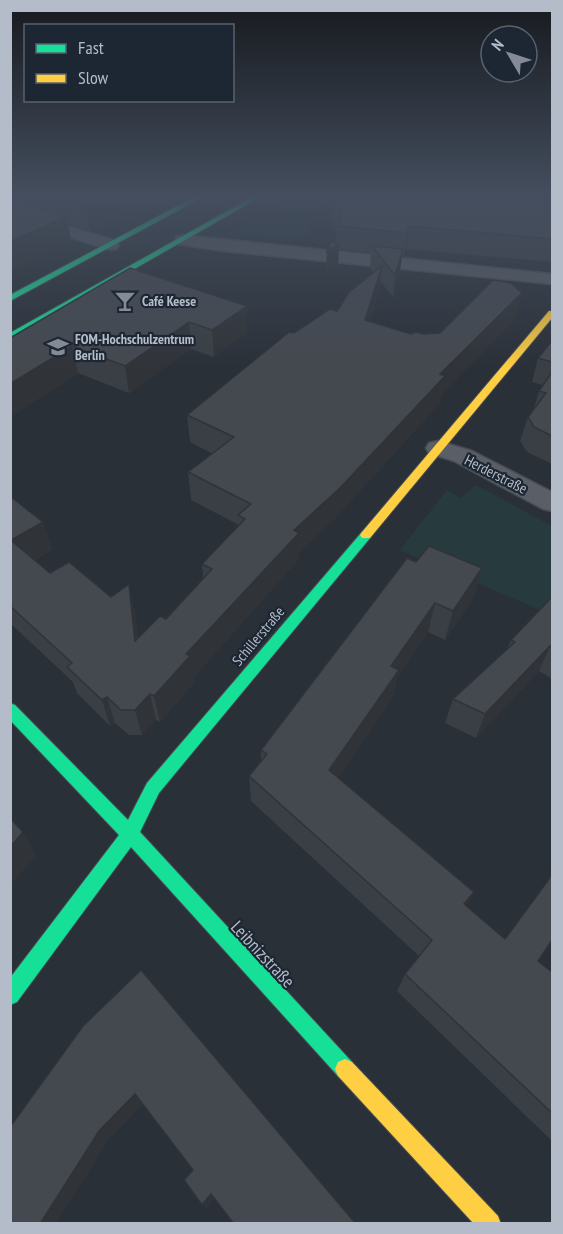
<svg xmlns="http://www.w3.org/2000/svg" width="563" height="1234" viewBox="0 0 563 1234" font-family="'PT Sans Narrow',sans-serif">
	<style>
		.green { fill: #273a3e }
		.lines { fill: none; stroke-linecap: round; stroke-linejoin: round }
		.street-casing { stroke: #484c53; stroke-width: 3 }
		.fast-casing { stroke: #484c53; stroke-width: 2 }
		.slow-casing { stroke: #484c53; stroke-width: 2 }
		.street { fill: #5a5e66; fill-rule: evenodd }
		.fast { fill: #16e098; fill-rule: evenodd }
		.slow { fill: #ffcf43; fill-rule: evenodd }
		.wall { fill: #3a3f45 }
		.shaded-wall { fill: #303338 }
		.building { fill: #444950; stroke: #303338; stroke-width: 1.5 }
		.labels { text-anchor: middle; dominant-baseline: central; stroke-width: 4.5; stroke-linejoin: round; paint-order: stroke }
		.far-poi-label { font-size: 14px; font-weight: bold; fill: #b4bcc9; stroke: #1d2633; text-anchor: start }
		.street-label { font-size: 15px; fill: #b4bcc9; stroke: #1d2633 }
		.near-street-label { font-size: 18px; fill: #b4bcc9; stroke: #1d2633 }
	</style>
	<rect width="100%" height="100%" fill="#2a3038"/>
	<g class="green">
		<polygon points="295,196 320,196 322,201 311,211 307,212 280,205"/>
		<polygon points="292,215 308,220 309,232 307,236 297,239 242,234 239,230 257,219"/>
		<polygon points="476,485 552,526 552,615 400,550 447,490 461,498"/>
	</g>
	<g class="lines">
		<defs>
			<g id="street">
				<polygon points="10,209 117,241 119,245 117,249 111,250 10,219"/>
				<polygon points="183,235 552,274 552,284 223,251 177,244 175,240 177,236"/>
				<polygon points="438,441 472,451 552,492 552,511 543,509 454,461 429,453 426,448 429,443"/>
			</g>
			<g id="fast">
				<polygon points="196,196 205,196 10,301 10,295"/>
				<polygon points="254,196 262,196 10,340 10,333"/>
				<polygon points="366,531 372,535 370,538 159,793 140,832 352,1062 355,1069 352,1076 345,1079 338,1076 131,847 17,1002 10,1005 10,978 119,835 10,720 10,703 15,705 128,820 147,783 362,532"/>
			</g>
			<g id="slow">
				<polygon points="549,311 552,311 552,318 370,538 362,538 360,535 362,532"/>
				<polygon points="345,1059 352,1062 498,1216 501,1224 474,1224 338,1076 335,1069 338,1062"/>
			</g>
		</defs>
		<use href="#street" class="street-casing"/>
		<use href="#fast" class="fast-casing"/>
		<use href="#slow" class="slow-casing"/>
		<use href="#street" class="street"/>
		<use href="#fast" class="fast"/>
		<use href="#slow" class="slow"/>
	</g>
	<g class="wall">
		<polygon points="10,196 159,196 90,231 68,224 71,240 10,271"/>
		<polygon points="552,196 552,262 406,249 404,256 402,256 400,271 393,297 380,281 379,291 370,321 411,334 424,334 440,333 522,293 515,319 441,395 440,403 338,515 299,553 298,560 193,678 194,683 160,722 156,720 142,735 129,735 115,723 110,726 77,693 73,682 10,623 10,496 43,522 52,549 35,560 50,573 111,597 135,612 138,638 166,619 203,578 202,564 239,526 239,525 191,500 188,472 213,454 190,442 187,415 294,333 337,311 374,273 370,268 371,253 339,249 338,265 326,273 327,251 336,243 336,229 331,220 332,198"/>
		<polygon points="130,268 247,332 214,357 191,349 129,393 78,373 10,417 10,338"/>
		<polygon points="552,341 552,464 527,452 520,441 528,417 534,408 539,391 543,385 532,382 538,358"/>
		<polygon points="416,562 482,568 474,597 445,640 428,632 397,678 393,697 338,778 474,892 466,906 505,939 538,961 552,972 552,1141 397,991 405,974 419,956 251,801 249,776 261,760 261,750"/>
		<polygon points="552,597 552,679 539,671 476,738 445,723 453,699 507,649 511,640"/>
	</g>
	<g class="shaded-wall">
		<polygon points="107,196 159,196 90,231 86,206"/>
		<polygon points="66,216 71,240 10,271 10,242"/>
		<polygon points="409,226 406,249 404,256 407,233"/>
		<polygon points="339,243 338,265 326,273 327,251"/>
		<polygon points="403,249 400,271 393,297 395,275"/>
		<polygon points="382,266 379,291 363,346 365,320"/>
		<polygon points="522,293 515,319 441,395 440,403 338,515 299,553 298,560 193,678 194,683 160,722 154,696 186,654 294,530 440,374"/>
		<polygon points="247,306 247,332 214,357 212,330"/>
		<polygon points="189,322 191,349 129,393 125,366"/>
		<polygon points="72,346 78,373 10,417 10,384"/>
		<polygon points="43,522 52,549 22,567 11,540"/>
		<polygon points="482,568 474,597 445,640 453,611"/>
		<polygon points="129,584 135,612 141,668 135,641"/>
		<polygon points="435,603 428,632 397,678 393,697 326,796 329,770 391,666"/>
		<polygon points="550,646 539,671 476,738 485,714"/>
		<polygon points="150,694 156,720 142,735 135,710"/>
		<polygon points="107,697 115,723 110,726 102,700"/>
		<polygon points="23,832 37,855 10,885 10,847"/>
		<polygon points="474,892 463,913 464,904"/>
		<polygon points="135,1094 143,1104 110,1138 56,1224 40,1224 99,1131"/>
		<polygon points="211,1194 215,1198 207,1209 202,1205"/>
	</g>
	<g class="building">
		<polygon points="49,196 107,196 86,206"/>
		<polygon points="333,196 552,196 552,239 409,226 407,233 337,226 342,213 332,198"/>
		<polygon points="10,199 66,216 10,242"/>
		<polygon points="331,242 339,243 327,251"/>
		<polygon points="372,246 403,249 395,275"/>
		<polygon points="382,266 365,320 411,334 416,332 424,334 440,333 493,280 511,283 522,293 440,374 445,376 340,488 294,530 299,533 186,654 190,656 154,696 150,694 135,710 121,710 107,697 102,700 67,667 72,663 10,606 10,496 43,522 11,540 50,573 69,562 111,597 129,584 135,641 160,616 166,619 212,569 202,564 245,519 238,515 251,504 188,472 234,437 187,415 289,332 294,333 330,309 337,311 349,292"/>
		<polygon points="130,268 247,306 212,330 189,322 125,366 72,346 10,384 10,338"/>
		<polygon points="552,341 552,362 538,358"/>
		<polygon points="552,372 552,436 534,427 528,417 546,393 539,391"/>
		<polygon points="429,546 482,568 453,611 435,603 391,666 399,670 329,770 474,892 464,904 505,939 552,875 552,940 538,961 552,972 552,1113 405,974 432,940 249,776 267,754 261,750 407,558 416,562"/>
		<polygon points="552,597 552,647 550,646 485,714 453,699 515,642 511,640"/>
		<polygon points="10,818 23,832 10,847"/>
		<polygon points="141,970 356,1224 234,1224 211,1194 202,1205 184,1180 193,1170 135,1094 99,1131 40,1224 10,1224 10,1127 83,1026"/>
	</g>
	<linearGradient id="sky" x2="0" y2="1"><stop stop-color="#171a1f"/><stop offset="0.53" stop-color="#444e5e"/><stop offset="1" stop-color="#444e5e" stop-opacity="0"/></linearGradient>
	<rect width="563" height="369" fill="url(#sky)"/>
	<defs>
		<symbol id="bar-bare" viewBox="-9 -9 18 18"><path d="M-6-5H6L.8 .8V4.5H3.5V6h-7V4.5H-.8V.8Z" fill="#848b96" stroke="#1d2633" stroke-width="2.5" paint-order="stroke"/></symbol>
		<symbol id="university-bare" viewBox="-9 -9 18 18"><path d="M0-5L7-2L0 1L-7-2ZM-4 1L0 2.5L4 1V4Q0 6-4 4Z" fill="#848b96" stroke="#1d2633" stroke-width="2.5" paint-order="stroke"/></symbol>
	</defs>
	<g fill-rule="evenodd">
		<use href="#bar-bare" x="110" y="286" width="30" height="30"/>
		<use href="#university-bare" x="43" y="332" width="30" height="30"/>
	</g>
	<g class="labels">
		<g class="far-poi-label">
			<text x="142" y="301">Café Keese</text>
			<text x="75" y="339">FOM-Hochschulzentrum<tspan x="75" dy="16">Berlin</tspan></text>
		</g>
		<g class="street-label">
			<text transform="translate(496 474) rotate(27)">Herderstraße</text>
			<text transform="translate(258 636) rotate(-50)">Schillerstraße</text>
		</g>
		<g class="near-street-label">
			<text transform="translate(263 954) rotate(47)">Leibnizstraße</text>
		</g>
	</g>
	<rect width="563" height="1234" fill="none" stroke="#b4bcc9" stroke-width="24"/>
	<rect x="24" y="24" width="210" height="78" fill="#1d2633" stroke="#59626f" stroke-width="1.5"/>
	<rect x="36" y="44" width="30" height="9" fill="#16e098" stroke="#59626f" stroke-width="1.5"/>
	<text x="78" y="54" font-size="18" fill="#b4bcc9">Fast</text>
	<rect x="36" y="74" width="30" height="9" fill="#ffcf43" stroke="#59626f" stroke-width="1.5"/>
	<text x="78" y="84" font-size="18" fill="#b4bcc9">Slow</text>
	<g transform="translate(509 54) rotate(309)"><circle r="28" fill="#1d2633" stroke="#59626f" stroke-width="1.5"/>
	<path d="M0-4.5L10 22L0 15L-10 22Z" fill="#848b96"/>
	<text y="-9" font-size="16" font-weight="bold" text-anchor="middle" fill="#b4bcc9">N</text>
	</g>
</svg>
